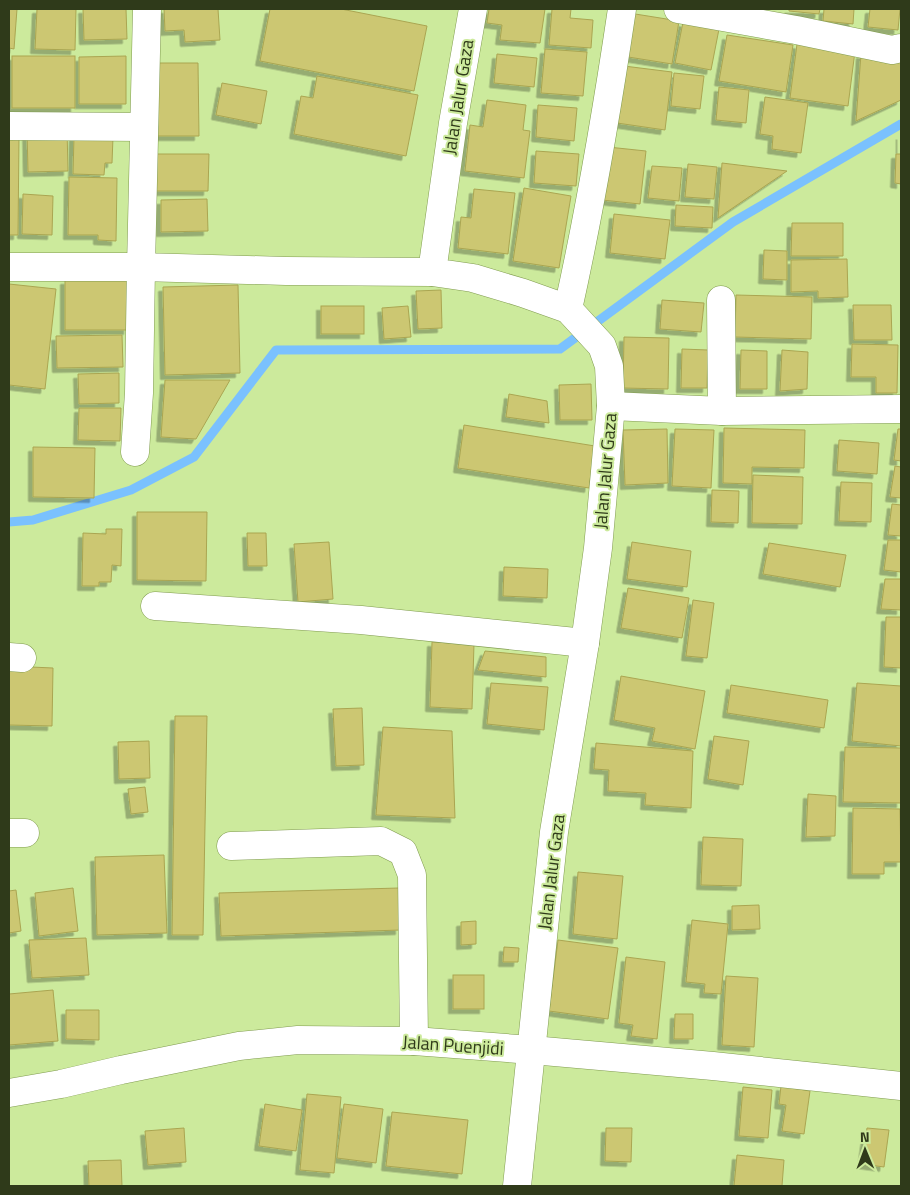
<svg xmlns="http://www.w3.org/2000/svg" width="910" height="1195" viewBox="0 0 910 1195" font-family="'Titillium Web',sans-serif">
	<style>
		.lines { fill: none; stroke-linecap: round; stroke-linejoin: round }
		.stream { stroke: #7ac1fe; stroke-width: 9 }
		.building { fill: #ccc772; stroke: #aaa551; filter: url(#shadow) }
		.minor-casing { stroke: #819c50; stroke-width: 29 }
		.minor { stroke: #fff; stroke-width: 28 }
		.labels { text-anchor: middle; dominant-baseline: central; stroke-width: 4; stroke-linejoin: round; paint-order: stroke }
		.street-label { font-size: 18px; fill: #2f3a1a; stroke: #ccea9c }
	</style>
	<defs>
		<filter id="shadow"><feDropShadow dx="-4.5" dy="4.5" stdDeviation="0" flood-color="#0004"/></filter>
	</defs>
	<rect width="100%" height="100%" fill="#ccea9c"/>
	<g class="lines">
		<polyline class="stream" points="9,522 33,520 131,490 194,457 276,350 560,349 733,222 901,124"/>
	</g>
	<g class="building">
		<polygon points="9,9 17,9 14,49 9,48"/>
		<polygon points="37,9 76,9 75,50 35,49"/>
		<polygon points="83,9 126,9 127,39 84,40"/>
		<polygon points="164,9 218,9 220,40 185,42 184,30 165,31"/>
		<polygon points="270,9 341,9 427,26 414,91 260,61"/>
		<polygon points="489,9 545,9 540,43 500,40 502,25 487,23"/>
		<polygon points="552,9 571,9 570,18 593,20 591,48 549,45"/>
		<polygon points="789,9 820,9 819,14 789,11"/>
		<polygon points="824,9 854,9 853,24 823,21"/>
		<polygon points="870,9 900,9 898,30 868,27"/>
		<polygon points="629,13 679,21 672,64 622,56"/>
		<polygon points="683,22 719,29 711,70 675,63"/>
		<polygon points="727,35 793,45 786,92 719,81"/>
		<polygon points="797,44 855,51 848,106 790,98"/>
		<polygon points="545,49 587,52 583,96 541,93"/>
		<polygon points="497,54 537,58 534,87 494,83"/>
		<polygon points="861,54 901,57 901,100 856,121"/>
		<rect x="12" y="56" width="63" height="52"/>
		<polygon points="126,56 126,104 79,104 79,57"/>
		<polygon points="156,63 198,63 199,136 157,136"/>
		<polygon points="624,66 672,72 665,130 617,123"/>
		<polygon points="674,73 704,76 700,109 671,106"/>
		<polygon points="317,76 418,95 406,156 294,134 301,96 313,98"/>
		<polygon points="222,83 267,91 261,124 216,115"/>
		<polygon points="719,87 749,90 746,123 716,120"/>
		<polygon points="765,97 808,103 801,153 772,149 773,136 760,134"/>
		<polygon points="487,100 526,105 523,130 530,131 524,178 465,171 470,125 483,127"/>
		<polygon points="538,105 577,108 574,141 536,137"/>
		<polygon points="67,128 68,171 28,172 27,129"/>
		<polygon points="9,135 19,136 18,235 9,235"/>
		<polygon points="901,135 901,184 895,183 896,154 901,154"/>
		<polygon points="74,136 113,137 112,163 105,163 104,175 73,174"/>
		<polygon points="608,147 646,151 640,204 602,200"/>
		<polygon points="536,151 579,154 576,186 534,183"/>
		<polygon points="154,154 209,154 208,191 154,191"/>
		<polygon points="722,163 787,171 718,218"/>
		<polygon points="688,164 717,167 714,199 685,197"/>
		<polygon points="652,166 682,168 679,201 648,198"/>
		<polygon points="69,177 117,178 116,241 98,240 98,235 68,235"/>
		<polygon points="524,188 571,196 559,268 513,261"/>
		<polygon points="474,189 515,193 508,254 458,248 461,217 471,218"/>
		<polygon points="23,194 53,196 52,235 22,234"/>
		<polygon points="207,199 208,231 161,232 161,200"/>
		<polygon points="676,205 713,207 712,228 675,226"/>
		<polygon points="614,214 670,220 665,259 610,253"/>
		<polygon points="792,223 843,223 843,256 791,256"/>
		<polygon points="764,250 787,251 787,280 763,279"/>
		<polygon points="847,259 848,297 818,298 818,291 791,292 791,260"/>
		<polygon points="65,280 129,280 128,330 65,330"/>
		<polygon points="9,284 56,289 45,389 9,385"/>
		<polygon points="238,285 240,373 165,375 163,287"/>
		<polygon points="441,290 442,328 418,329 416,291"/>
		<polygon points="736,295 812,297 811,339 735,337"/>
		<polygon points="662,300 704,303 701,332 660,329"/>
		<polygon points="853,305 891,305 892,340 854,340"/>
		<rect x="321" y="306" width="43" height="28"/>
		<polygon points="408,306 411,337 384,339 382,308"/>
		<polygon points="122,335 123,367 57,368 56,336"/>
		<polygon points="624,337 669,338 668,389 623,388"/>
		<polygon points="852,344 898,345 897,393 876,393 876,377 851,377"/>
		<polygon points="682,349 708,350 707,388 681,388"/>
		<polygon points="741,350 767,351 767,389 740,389"/>
		<polygon points="782,350 808,352 807,389 780,391"/>
		<polygon points="119,373 119,403 79,404 78,374"/>
		<polygon points="165,380 230,380 196,439 161,437"/>
		<polygon points="591,384 592,420 560,420 559,385"/>
		<polygon points="509,394 547,401 549,423 506,417"/>
		<polygon points="79,408 121,408 120,441 78,440"/>
		<polygon points="464,425 595,446 589,488 458,468"/>
		<polygon points="724,428 805,430 804,468 752,467 752,484 723,483"/>
		<polygon points="667,429 668,483 625,485 623,430"/>
		<polygon points="675,429 714,430 711,488 672,486"/>
		<polygon points="898,429 901,429 901,461 894,460"/>
		<polygon points="839,440 879,443 877,474 837,471"/>
		<polygon points="33,447 95,448 94,498 33,497"/>
		<polygon points="895,466 901,467 901,498 890,497"/>
		<polygon points="753,475 803,477 802,524 752,523"/>
		<polygon points="841,482 872,483 871,522 839,521"/>
		<polygon points="712,490 739,491 738,523 711,522"/>
		<polygon points="892,504 901,505 901,536 888,535"/>
		<polygon points="137,512 207,512 206,581 137,580"/>
		<polygon points="106,529 122,529 121,566 112,565 111,582 99,582 99,586 82,586 83,533 106,534"/>
		<polygon points="247,533 266,533 267,566 248,566"/>
		<polygon points="888,540 901,540 901,572 884,570"/>
		<polygon points="329,542 333,599 298,602 294,544"/>
		<polygon points="632,542 691,551 687,587 627,579"/>
		<polygon points="769,543 846,555 840,587 763,574"/>
		<polygon points="504,567 548,569 547,598 503,596"/>
		<polygon points="885,579 901,579 901,610 881,609"/>
		<polygon points="628,588 689,598 682,638 621,628"/>
		<polygon points="693,600 714,603 707,658 686,656"/>
		<polygon points="886,617 901,617 901,668 884,667"/>
		<polygon points="432,642 474,644 472,709 430,707"/>
		<polygon points="485,651 546,657 546,677 478,670"/>
		<polygon points="9,666 53,668 52,726 9,725"/>
		<polygon points="621,676 705,691 695,749 652,741 655,728 614,720"/>
		<polygon points="491,683 548,687 544,730 487,724"/>
		<polygon points="857,683 901,686 901,746 852,741"/>
		<polygon points="731,685 828,700 824,728 727,713"/>
		<polygon points="362,708 364,765 336,766 333,709"/>
		<polygon points="175,716 207,716 203,935 172,935"/>
		<polygon points="383,727 452,731 455,818 376,815"/>
		<polygon points="714,736 749,741 743,785 708,779"/>
		<polygon points="149,741 150,778 119,779 118,742"/>
		<polygon points="596,743 693,751 691,808 645,805 646,793 608,791 609,770 594,769"/>
		<polygon points="845,747 901,748 901,803 843,802"/>
		<polygon points="145,787 148,812 131,814 128,789"/>
		<polygon points="808,794 836,796 835,836 806,837"/>
		<polygon points="853,808 900,809 901,862 884,862 884,874 852,874"/>
		<polygon points="703,837 743,839 741,886 701,885"/>
		<polygon points="164,855 167,933 97,935 95,857"/>
		<polygon points="578,872 623,876 617,939 573,934"/>
		<polygon points="73,888 78,931 39,936 35,893"/>
		<polygon points="399,888 400,930 221,936 219,893"/>
		<polygon points="16,890 21,931 9,933 9,891"/>
		<polygon points="759,905 760,929 732,930 732,906"/>
		<polygon points="692,920 728,924 721,994 704,993 705,984 686,982"/>
		<polygon points="476,921 476,944 461,945 461,922"/>
		<polygon points="86,938 89,975 32,978 29,940"/>
		<polygon points="558,940 618,948 608,1019 549,1011"/>
		<polygon points="504,947 519,948 518,962 503,962"/>
		<polygon points="626,957 665,962 657,1039 631,1036 633,1025 619,1023"/>
		<rect x="453" y="975" width="31" height="34"/>
		<polygon points="726,976 758,978 754,1047 722,1045"/>
		<polygon points="53,990 58,1041 9,1045 9,994"/>
		<polygon points="66,1010 99,1010 99,1040 66,1039"/>
		<polygon points="675,1014 693,1014 693,1039 674,1039"/>
		<polygon points="781,1086 810,1091 804,1134 782,1131 786,1105 779,1104"/>
		<polygon points="743,1087 772,1090 768,1138 739,1136"/>
		<polygon points="307,1094 341,1097 334,1173 300,1170"/>
		<polygon points="265,1104 302,1110 296,1151 259,1146"/>
		<polygon points="344,1104 383,1109 376,1163 337,1158"/>
		<polygon points="392,1112 468,1120 462,1174 386,1166"/>
		<polygon points="184,1128 186,1162 148,1165 145,1131"/>
		<polygon points="606,1128 632,1128 631,1162 605,1161"/>
		<polygon points="867,1128 889,1130 884,1167 862,1164"/>
		<polygon points="737,1155 784,1160 782,1186 734,1186"/>
		<polygon points="121,1160 122,1186 89,1186 88,1161"/>
	</g>
	<g class="lines">
		<defs>
			<g id="minor">
				<polyline points="147,9 141,267 286,271 432,272"/>
				<polyline points="473,9 453,123 432,272 473,278 523,293 568,309 602,346 609,366 611,406 598,548 585,643 554,832 517,1186"/>
				<polyline points="678,9 796,30 892,50 901,48"/>
				<polyline points="9,126 144,127"/>
				<polyline points="9,267 141,267 139,393 135,452"/>
				<polyline points="721,300 722,411"/>
				<path d="M568 309C590 210 607 110 622 9"/>
				<polyline points="611,406 722,411 901,409"/>
				<polyline points="155,606 361,620 585,643"/>
				<polyline points="9,657 22,658"/>
				<polyline points="9,833 25,833"/>
				<polyline points="231,846 381,841 403,852 412,875 414,1041"/>
				<polyline points="9,1093 61,1084 121,1070 239,1046 298,1040 414,1041 532,1050 713,1066 901,1086"/>
			</g>
		</defs>
		<use href="#minor" class="minor-casing"/>
		<use href="#minor" class="minor"/>
	</g>
	<g class="labels">
		<g class="street-label">
			<text transform="translate(458 97) rotate(-81)">Jalan Jalur Gaza</text>
			<text transform="translate(605 471) rotate(-85)">Jalan Jalur Gaza</text>
			<text transform="translate(551 872) rotate(-83)">Jalan Jalur Gaza</text>
			<text transform="translate(453 1045) rotate(4)">Jalan Puenjidi</text>
		</g>
	</g>
	<rect width="910" height="1195" fill="none" stroke="#2f3a1a" stroke-width="20"/>
	<g transform="translate(865 1150) rotate(359)" stroke="#ccea9c" stroke-width="4" paint-order="stroke">
	<path d="M0-4L9 19L0 12L-9 19Z" fill="#2f3a1a"/>
	<text y="-8" font-size="14" font-weight="bold" text-anchor="middle" fill="#2f3a1a">N</text>
	</g>
</svg>
